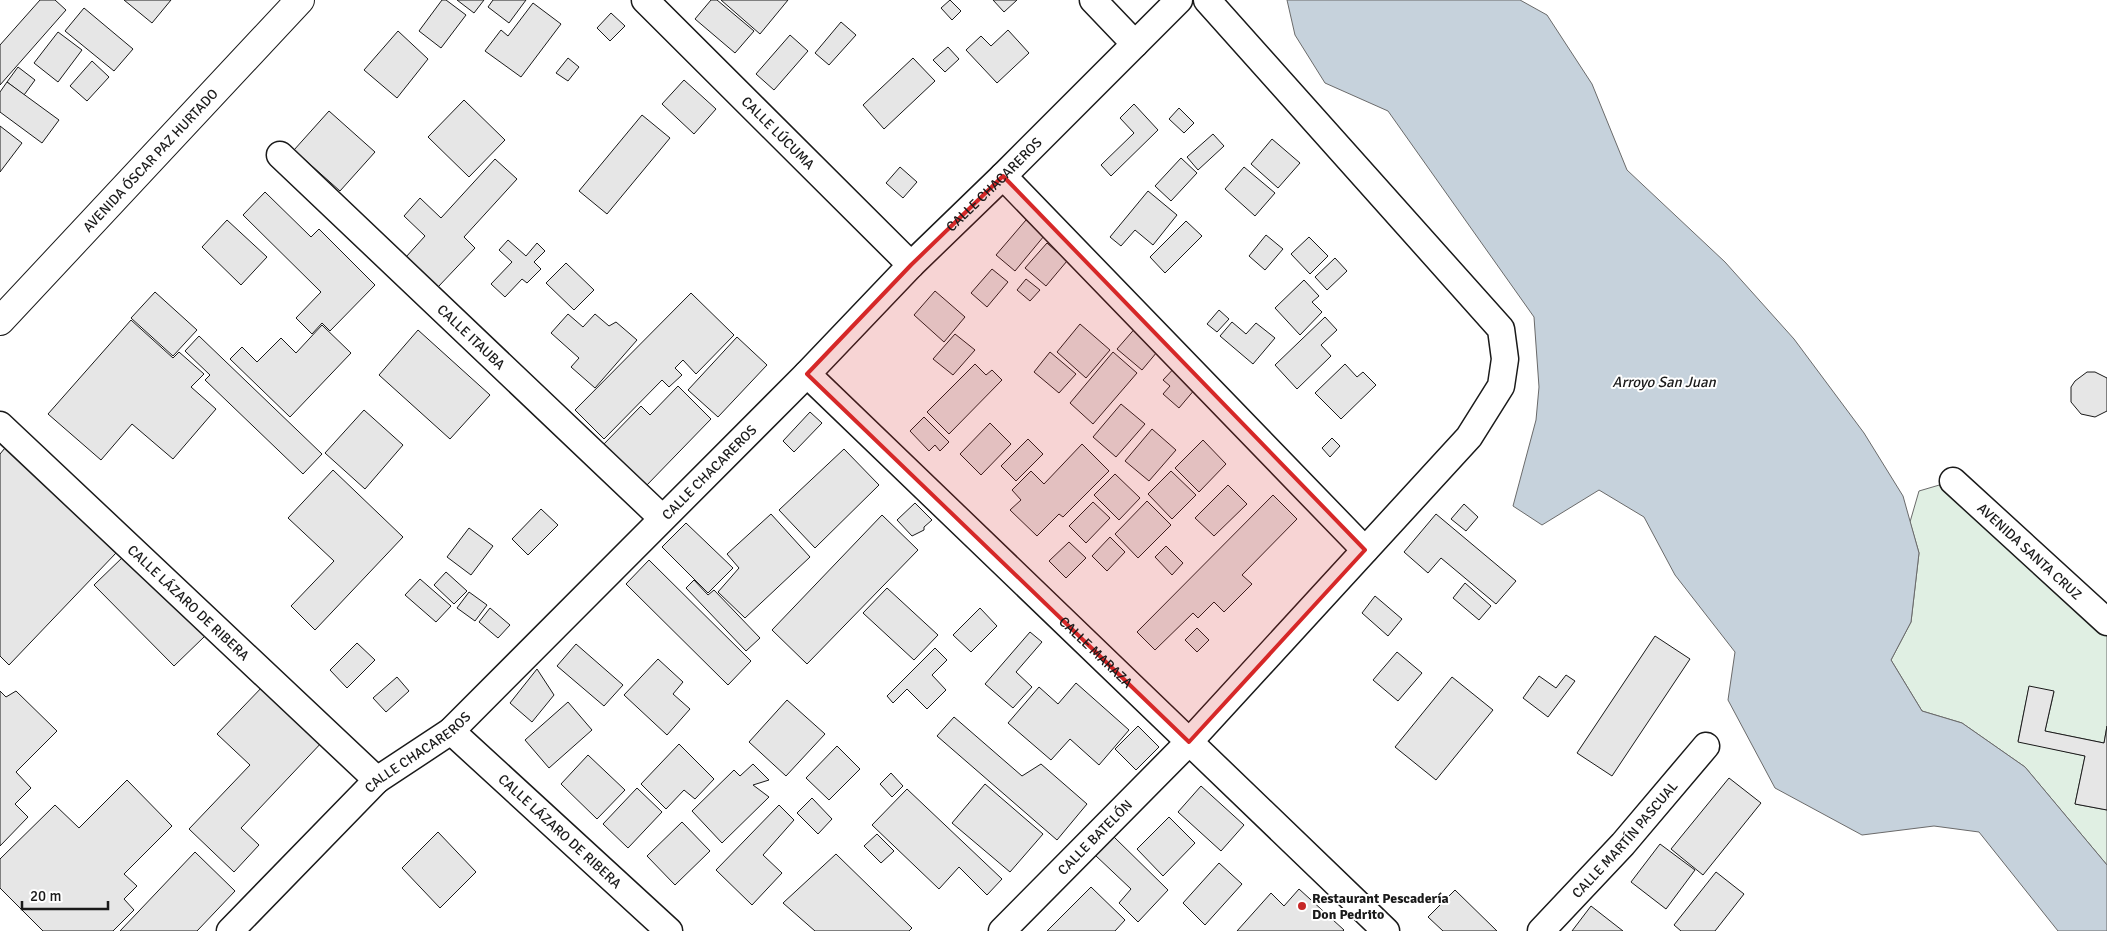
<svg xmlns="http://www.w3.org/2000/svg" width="2107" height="931" viewBox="0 0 2107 931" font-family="Signika,sans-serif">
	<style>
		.green { fill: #e0efe3; stroke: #6a6a6a }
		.water { fill: #c6d2dc; stroke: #6a6a6a }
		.building { fill: #e6e6e6; stroke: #1a1a1a }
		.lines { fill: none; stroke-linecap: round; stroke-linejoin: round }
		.minor-casing { stroke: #1a1a1a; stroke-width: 29 }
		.primary-casing { stroke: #1a1a1a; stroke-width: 30 }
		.minor { stroke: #fff; stroke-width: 26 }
		.primary { stroke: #fff; stroke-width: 28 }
		.marked { fill: #d62828; fill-opacity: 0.2; stroke: #d62828; stroke-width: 4; stroke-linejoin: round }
		.poi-dot { fill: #c62828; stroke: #fff; stroke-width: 2 }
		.labels { text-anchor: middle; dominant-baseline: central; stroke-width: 4; stroke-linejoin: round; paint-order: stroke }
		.street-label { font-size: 14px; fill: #1a1a1a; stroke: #fff }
		.poi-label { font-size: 14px; font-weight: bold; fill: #1a1a1a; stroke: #fff; text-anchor: start }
		.water-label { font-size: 15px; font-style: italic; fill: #1a1a1a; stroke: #fff }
	</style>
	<rect width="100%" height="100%" fill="#fff"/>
	<polygon class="green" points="1953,481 2107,622 2107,726 2104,743 2045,731 2054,692 2029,687 2018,741 2085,756 2075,804 2107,810 2107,865 2025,767 1962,723 1922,711 1891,660 1911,622 1919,553 1910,522 1919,491"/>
	<polygon class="water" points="1287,0 1520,0 1547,15 1592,84 1627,170 1725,262 1794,339 1864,433 1903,496 1919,553 1911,622 1891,660 1922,711 1962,723 2025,767 2107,865 2107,931 2058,931 1979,832 1934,826 1862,835 1775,788 1728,700 1735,652 1675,575 1644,517 1599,490 1542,525 1513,506 1536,420 1539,387 1534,317 1388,111 1325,83 1295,35"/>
	<g class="building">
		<polygon points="40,0 55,0 66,10 0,85 0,45"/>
		<polygon points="124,0 171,0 152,23"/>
		<polygon points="442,0 446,0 466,15 441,48 419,31"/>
		<polygon points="457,0 484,0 474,13"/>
		<polygon points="493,0 526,0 509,23 488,7"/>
		<polygon points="711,0 717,0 754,31 735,53 695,19"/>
		<polygon points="721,0 788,0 760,34"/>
		<polygon points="950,0 961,11 952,20 941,8"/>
		<polygon points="993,0 1017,0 1004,12"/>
		<polygon points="533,3 561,24 521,77 485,51 501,30 508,36"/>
		<polygon points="84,8 133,49 114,71 65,31"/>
		<polygon points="611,13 625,26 610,41 597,28"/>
		<polygon points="841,22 856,35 829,65 815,53"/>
		<polygon points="1008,30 1029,53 997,83 966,50 981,36 991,46"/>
		<polygon points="398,31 428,59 397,98 364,70"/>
		<polygon points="58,32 82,50 58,82 34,63"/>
		<polygon points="790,35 808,51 774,90 756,74"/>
		<polygon points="948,47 959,59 945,72 933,60"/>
		<polygon points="568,58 579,67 568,81 556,73"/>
		<polygon points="913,58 935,81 884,129 863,105"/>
		<polygon points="92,61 109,77 87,101 70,86"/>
		<polygon points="18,67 35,80 24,95 7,82"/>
		<polygon points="684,80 716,109 694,134 662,104"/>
		<polygon points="7,82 59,120 42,143 0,112 0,92"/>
		<polygon points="464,100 505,140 469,177 428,137"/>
		<polygon points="1134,104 1158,130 1111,176 1101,165 1134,133 1120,118"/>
		<polygon points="1179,108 1194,123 1184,133 1169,119"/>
		<polygon points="329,111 375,152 340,191 294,150"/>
		<polygon points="642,115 670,138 607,214 579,191"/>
		<polygon points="0,126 22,143 0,172"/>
		<polygon points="1213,134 1224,146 1198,170 1187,157"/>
		<polygon points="1272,139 1300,163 1278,188 1251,164"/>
		<polygon points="1181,158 1197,173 1171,201 1155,186"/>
		<polygon points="495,159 517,179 464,237 475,248 438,287 406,257 425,236 404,216 420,198 441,218"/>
		<polygon points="900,167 917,182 903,198 886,183"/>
		<polygon points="1244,167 1275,193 1255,216 1225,189"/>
		<polygon points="1148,191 1177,215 1153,245 1135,230 1121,246 1110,237"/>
		<polygon points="265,192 311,237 319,229 375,285 330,331 322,323 312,334 296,318 321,292 243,215"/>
		<polygon points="227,220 267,257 241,285 202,247"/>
		<polygon points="1026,220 1044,236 1015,271 996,255"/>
		<polygon points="1186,221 1202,236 1165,273 1150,257"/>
		<polygon points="1266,235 1283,249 1265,270 1249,256"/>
		<polygon points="1309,237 1328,256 1310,274 1291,254"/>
		<polygon points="508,240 526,256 537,243 545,251 534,262 541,269 527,283 522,279 505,297 491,284 512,262 499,250"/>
		<polygon points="1047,243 1067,261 1046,286 1025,268"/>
		<polygon points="1335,258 1347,271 1327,290 1315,277"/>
		<polygon points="566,263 594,290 574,310 546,283"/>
		<polygon points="992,269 1008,282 987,307 971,293"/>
		<polygon points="1026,279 1040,290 1030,301 1017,290"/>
		<polygon points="1304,280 1319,296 1312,302 1322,312 1300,335 1275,308"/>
		<polygon points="935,291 965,317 944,342 914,315"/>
		<polygon points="155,292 197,330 173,356 131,318"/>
		<polygon points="691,293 734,335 696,374 683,360 675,368 682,375 669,387 662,380 604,439 575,410"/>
		<polygon points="1219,310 1229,319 1217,332 1207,324"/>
		<polygon points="568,314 583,327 595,314 609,326 616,322 637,340 595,388 571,367 579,358 551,333"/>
		<polygon points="1325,317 1337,330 1321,345 1331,356 1297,389 1275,365"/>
		<polygon points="131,320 173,358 179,352 204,374 191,387 216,409 173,459 132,424 101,460 48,414"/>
		<polygon points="1232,322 1246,334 1256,323 1275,338 1253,364 1220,336"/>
		<polygon points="1080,324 1110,350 1086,378 1057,352"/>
		<polygon points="322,325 351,353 290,417 230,359 242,347 257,362 281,338 296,353"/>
		<polygon points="1138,325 1162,346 1142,370 1117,349"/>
		<polygon points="418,330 490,395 450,439 379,375"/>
		<polygon points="955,334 975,350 953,375 933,359"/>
		<polygon points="199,336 322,454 303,474 205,380 210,375 185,351"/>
		<polygon points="737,337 767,365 718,417 688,390"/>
		<polygon points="1050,352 1076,374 1059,393 1034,372"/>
		<polygon points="1113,352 1137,373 1093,424 1070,403"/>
		<polygon points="1179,363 1201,382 1179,408 1163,394 1170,386 1163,380"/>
		<polygon points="975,364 986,375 992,370 1002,380 949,434 927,412"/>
		<polygon points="1345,364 1357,377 1363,372 1376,385 1341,419 1315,393"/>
		<polygon points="2087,372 2095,372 2107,378 2107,411 2095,417 2081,414 2071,402 2071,387 2075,381"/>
		<polygon points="678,386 711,419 645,487 602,446 641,406 650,415"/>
		<polygon points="1121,404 1145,424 1116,457 1093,437"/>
		<polygon points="364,410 403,445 365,489 325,453"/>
		<polygon points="810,412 822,423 794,452 783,441"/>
		<polygon points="924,417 949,442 940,451 935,445 929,451 910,431"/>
		<polygon points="990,423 1011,444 981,475 960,454"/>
		<polygon points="1152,429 1176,450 1149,481 1125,461"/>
		<polygon points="1332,438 1340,446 1330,457 1322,448"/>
		<polygon points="1028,439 1043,454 1016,481 1001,466"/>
		<polygon points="1203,440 1226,464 1199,492 1175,468"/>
		<polygon points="1082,444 1109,471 1063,517 1059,514 1037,536 1010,510 1021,500 1012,490 1031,471 1044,484"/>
		<polygon points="5,448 116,553 9,665 0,656 0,454"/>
		<polygon points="844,449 879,485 815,548 779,510"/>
		<polygon points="333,470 403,537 315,630 291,606 334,561 288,518"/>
		<polygon points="1171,471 1196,495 1172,519 1148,494"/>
		<polygon points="1115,474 1140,498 1119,520 1094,495"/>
		<polygon points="1228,485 1247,504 1214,536 1195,518"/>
		<polygon points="1273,495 1297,519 1242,575 1252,584 1224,612 1214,602 1198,618 1193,613 1155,650 1137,632"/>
		<polygon points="1147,501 1171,525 1138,558 1115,534"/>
		<polygon points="1093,502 1110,518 1086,543 1069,526"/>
		<polygon points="915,503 932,520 924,527 924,530 912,536 897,520"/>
		<polygon points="1464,504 1478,517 1466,531 1451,519"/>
		<polygon points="541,509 558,525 528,555 512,539"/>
		<polygon points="771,514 810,557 745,618 718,592 739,568 727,554"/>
		<polygon points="1436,514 1516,581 1496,604 1441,558 1428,573 1404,552"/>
		<polygon points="882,515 918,550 807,664 772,630"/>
		<polygon points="686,523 733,568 708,593 662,547"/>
		<polygon points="469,528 493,546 471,575 447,557"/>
		<polygon points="1110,537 1125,552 1107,571 1092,556"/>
		<polygon points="1069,542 1086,558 1066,578 1049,561"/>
		<polygon points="1166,546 1183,563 1172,575 1155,557"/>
		<polygon points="125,555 205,636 174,666 94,585"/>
		<polygon points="649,560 751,661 728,685 626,584"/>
		<polygon points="446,572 467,591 454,604 434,585"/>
		<polygon points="420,579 451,606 436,622 405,595"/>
		<polygon points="694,580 708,595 714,590 760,638 746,651 686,588"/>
		<polygon points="1465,583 1491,606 1479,620 1453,598"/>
		<polygon points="887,588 938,635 914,660 863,613"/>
		<polygon points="469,592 487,605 475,621 457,608"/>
		<polygon points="1375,596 1402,619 1388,636 1362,613"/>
		<polygon points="490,608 510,625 498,638 479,622"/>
		<polygon points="980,608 997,626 971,652 953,635"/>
		<polygon points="1197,628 1209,640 1197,652 1185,640"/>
		<polygon points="1030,632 1042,642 1016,672 1032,687 1013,708 985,684"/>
		<polygon points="1655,636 1690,659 1612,776 1577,753"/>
		<polygon points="357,643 375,660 347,688 330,670"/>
		<polygon points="576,644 623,685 604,706 557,666"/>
		<polygon points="935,648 947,660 932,675 946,690 927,709 907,689 893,703 887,696"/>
		<polygon points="1397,652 1422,673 1398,701 1373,680"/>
		<polygon points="658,659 683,682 673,694 690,709 667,735 624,695"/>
		<polygon points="537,669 554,695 532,722 510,703"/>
		<polygon points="1566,675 1575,681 1548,717 1523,698 1539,676 1556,688"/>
		<polygon points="397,677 409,691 386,712 373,698"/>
		<polygon points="1452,677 1493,710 1436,780 1395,747"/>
		<polygon points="1076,683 1129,730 1099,765 1070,739 1051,760 1008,723 1039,687 1058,704"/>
		<polygon points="265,684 324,740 241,828 259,845 234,872 189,829 250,765 217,734"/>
		<polygon points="2029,686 2054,691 2045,731 2104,743 2107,726 2107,810 2075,804 2085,756 2018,742"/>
		<polygon points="0,691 6,697 16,691 57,731 16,772 31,788 15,804 28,817 0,846"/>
		<polygon points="787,700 825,734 786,776 749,742"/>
		<polygon points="568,702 592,730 549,768 525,740"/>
		<polygon points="954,717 1022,776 1041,764 1087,804 1057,840 937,736"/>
		<polygon points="1138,726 1159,747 1136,770 1115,749"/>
		<polygon points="679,744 714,779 695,799 684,790 666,809 641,784"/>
		<polygon points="837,746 860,769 829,800 806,778"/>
		<polygon points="588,755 625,790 597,819 561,784"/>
		<polygon points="753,764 769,780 753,785 769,797 722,843 692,811 734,770 740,776"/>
		<polygon points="891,773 903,786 892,797 880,784"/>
		<polygon points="1729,778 1761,803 1703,875 1671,849"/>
		<polygon points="127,780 172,826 124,874 137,886 124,899 134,910 113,931 43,931 0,888 0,859 55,805 79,828"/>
		<polygon points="985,784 1043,834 1010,872 952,823"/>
		<polygon points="1201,786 1244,825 1221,851 1178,812"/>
		<polygon points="637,788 662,812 628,848 603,824"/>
		<polygon points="907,789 1002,879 987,895 959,867 939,889 872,825"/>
		<polygon points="812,798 832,819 818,834 797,813"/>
		<polygon points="779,805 794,820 763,855 782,873 752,905 716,870"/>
		<polygon points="1169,817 1195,843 1163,876 1137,849"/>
		<polygon points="682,822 710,851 675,885 647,856"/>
		<polygon points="438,832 476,872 440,908 402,868"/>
		<polygon points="877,834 894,851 881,863 864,846"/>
		<polygon points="1113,836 1168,890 1138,922 1119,903 1131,889 1095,855"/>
		<polygon points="1660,844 1695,870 1666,909 1631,882"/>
		<polygon points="195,852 235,891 197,931 120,931"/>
		<polygon points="836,854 912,928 909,931 815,931 783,903"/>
		<polygon points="1219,863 1242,884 1205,925 1183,903"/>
		<polygon points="1716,872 1744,894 1715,931 1681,931 1674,925"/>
		<polygon points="1091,887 1125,920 1115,931 1047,931"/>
		<polygon points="1299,889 1344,930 1343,931 1237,931 1271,893 1284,906"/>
		<polygon points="1455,890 1497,931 1443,931 1428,917"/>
		<polygon points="1591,906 1623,931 1572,931"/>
	</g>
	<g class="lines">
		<defs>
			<g id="minor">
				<path id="s1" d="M645 0 911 265"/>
				<polyline points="1093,0 1135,44"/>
				<path id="s2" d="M280 155 662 518"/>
				<polyline points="1003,176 1365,550"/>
				<path id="s3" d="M807 374 1386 931"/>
				<path id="s4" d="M0 425 377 780"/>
				<path id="s5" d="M1953 481 2107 622"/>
				<path id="s6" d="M451 731 669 931"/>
				<path id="s7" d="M230 931 377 780 451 731 807 374 911 265 1003 176 1179 0"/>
				<path id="s8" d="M1002 931 1189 742 1469 437 1501 386 1505 359 1501 329 1207 0"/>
				<path id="s9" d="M1541 931 1623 844 1706 746"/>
			</g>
			<g id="primary">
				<path id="s10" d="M0 321 300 0"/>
			</g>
		</defs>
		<use href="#minor" class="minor-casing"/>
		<use href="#primary" class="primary-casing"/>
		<use href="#minor" class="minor"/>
		<use href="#primary" class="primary"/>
	</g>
	<path class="marked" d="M1003 176 1365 550 1189 742 807 374 911 265Z"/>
	<circle class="poi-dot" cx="1302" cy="906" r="5"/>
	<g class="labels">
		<g class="street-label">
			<text stroke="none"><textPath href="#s1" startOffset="188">CALLE LÚCUMA</textPath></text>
			<text stroke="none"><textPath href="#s10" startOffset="220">AVENIDA ÓSCAR PAZ HURTADO</textPath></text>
			<text stroke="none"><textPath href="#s7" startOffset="1070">CALLE CHACAREROS</textPath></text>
			<text stroke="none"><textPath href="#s2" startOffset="264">CALLE ITAUBA</textPath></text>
			<text stroke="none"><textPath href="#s7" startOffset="665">CALLE CHACAREROS</textPath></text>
			<text stroke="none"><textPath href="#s5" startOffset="104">AVENIDA SANTA CRUZ</textPath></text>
			<text stroke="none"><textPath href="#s4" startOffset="259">CALLE LÁZARO DE RIBERA</textPath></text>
			<text stroke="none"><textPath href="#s3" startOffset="401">CALLE MARAZA</textPath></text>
			<text stroke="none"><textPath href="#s7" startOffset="260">CALLE CHACAREROS</textPath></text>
			<text stroke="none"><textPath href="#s6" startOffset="148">CALLE LÁZARO DE RIBERA</textPath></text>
			<text stroke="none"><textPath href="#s8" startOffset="132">CALLE BATELÓN</textPath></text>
			<text stroke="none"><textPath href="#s9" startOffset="124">CALLE MARTÍN PASCUAL</textPath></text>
		</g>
		<g class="poi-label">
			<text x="1312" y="898">Restaurant Pescadería<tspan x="1312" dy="16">Don Pedrito</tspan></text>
		</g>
		<g class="water-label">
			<text x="1664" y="382">Arroyo San Juan</text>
		</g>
	</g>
	<path d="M22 901v8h86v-8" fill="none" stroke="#1a1a1a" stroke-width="2.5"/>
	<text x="30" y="901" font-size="15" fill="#1a1a1a" stroke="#ffffff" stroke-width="4" paint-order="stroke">20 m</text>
</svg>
